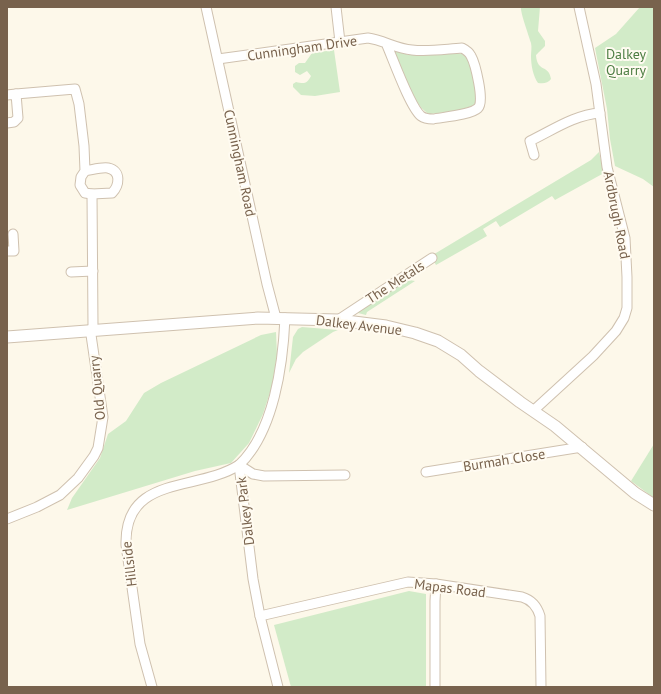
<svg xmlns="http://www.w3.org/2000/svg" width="661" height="694" viewBox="0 0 661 694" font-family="'PT Sans',sans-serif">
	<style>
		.green { fill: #d2ebc8 }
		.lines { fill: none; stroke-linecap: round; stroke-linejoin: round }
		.minor-casing { stroke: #cfc1af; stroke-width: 11 }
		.tertiary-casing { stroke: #cfc1af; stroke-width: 13 }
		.minor { stroke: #fff; stroke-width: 9 }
		.tertiary { stroke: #fff; stroke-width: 11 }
		.labels { text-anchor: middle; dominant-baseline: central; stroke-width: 4; stroke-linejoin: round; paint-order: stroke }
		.street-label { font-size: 14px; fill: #78624d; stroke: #fffbf1 }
		.park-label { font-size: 14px; fill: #4e7e44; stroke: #fffbf1 }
	</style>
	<rect width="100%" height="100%" fill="#fdf8ea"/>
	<g class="green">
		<path d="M521 7H540L538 31 545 41V46L536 55C537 73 549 64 551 79 548 83 544 84 538 83 533 76 531 65 531 56 531 52 532 47 531 43 529 36 520 12 521 7Z"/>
		<polygon points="640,7 654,7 654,187 643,179 615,166 610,139 607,109 595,48 616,34"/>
		<path d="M334 50 340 92 315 96 301 95 293 87V84L296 82C304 84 307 84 311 76L307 71 300 75 295 72V66L299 63H305L312 53Z"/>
		<path d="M400 51 408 55 457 53 462 54 467 58 470 64 478 97 475 105 457 111 430 114C414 109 404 69 395 54V52Z"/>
		<polygon points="599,152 604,173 555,200 552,196 500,227 496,221 483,229 487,236 436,265 431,256 591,160"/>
		<polygon points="409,280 415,281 367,312 366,315 358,313 358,308 404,281"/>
		<polygon points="302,327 338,330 333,332 303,352 296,359 289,373 293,337 298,329"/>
		<polygon points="276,332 277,355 272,386 263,414 249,443 231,463 195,471 67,510 72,498 100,458 108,434 126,421 144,393 161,383 261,335"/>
		<polygon points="654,444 654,498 631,481"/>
		<polygon points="409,591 426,594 426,687 291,687 274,625"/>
	</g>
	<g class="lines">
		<defs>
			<g id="minor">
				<polyline points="206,7 267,284 276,318"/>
				<polyline points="336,7 340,42"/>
				<path d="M218 59 368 38C383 40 397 49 412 50 428 52 446 49 462 48 466 50 469 52 471 56 475 63 485 102 478 108 471 115 444 117 433 119 429 119 425 119 421 116 410 107 393 59 386 43"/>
				<path d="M16 94 75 89 79 104 84 146 85 171 81 177 80 185 85 193 92 194 112 193C119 186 122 171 108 168 101 167 92 170 85 171"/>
				<polyline points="7,95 16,94 18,118 14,122 7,123"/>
				<path d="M534 155 530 141C553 130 574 115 600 113"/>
				<polyline points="7,251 14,251 13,234"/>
				<polyline points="71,272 93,271"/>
				<polyline points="338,320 432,258"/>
				<polyline points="533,411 593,356 616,331 624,318 627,308 627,277 625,238 607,167 596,84 579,7"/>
				<polyline points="426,472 582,447"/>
				<polyline points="7,519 37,507 60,495 78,478 94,456 98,448 103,417 91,335 93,325 92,194"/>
				<path d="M260 616 408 582 436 584 522 597C532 600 537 606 540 616L541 687"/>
				<path d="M152 687 140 644 126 545C124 474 197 492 239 465L253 474 264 476 345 475"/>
				<path d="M278 687 260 616 253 579 239 465C274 432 283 364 285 318"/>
				<polyline points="435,687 435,601 436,584"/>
			</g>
			<polyline id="tertiary" points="7,337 258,318 338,320 386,326 415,333 438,341 461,355 479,371 520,402 555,426 635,493 654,505"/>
		</defs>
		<use href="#minor" class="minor-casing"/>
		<use href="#tertiary" class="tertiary-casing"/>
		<use href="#minor" class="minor"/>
		<use href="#tertiary" class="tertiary"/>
	</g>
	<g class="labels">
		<g class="street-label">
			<text transform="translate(302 48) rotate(-8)">Cunningham Drive</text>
			<text transform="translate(240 163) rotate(78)">Cunningham Road</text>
			<text transform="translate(617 215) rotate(79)">Ardbrugh Road</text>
			<text transform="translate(395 282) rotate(-33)">The Metals</text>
			<text transform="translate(359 325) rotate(7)">Dalkey Avenue</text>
			<text transform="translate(97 388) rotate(-96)">Old Quarry</text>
			<text transform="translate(504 460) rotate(-9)">Burmah Close</text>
			<text transform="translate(245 511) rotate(-97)">Dalkey Park</text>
			<text transform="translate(129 564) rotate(-97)">Hillside</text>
			<text transform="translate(450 588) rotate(7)">Mapas Road</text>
		</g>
		<g class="park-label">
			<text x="626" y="54">Dalkey<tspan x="626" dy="16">Quarry</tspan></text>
		</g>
	</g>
	<rect width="661" height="694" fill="none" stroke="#78624d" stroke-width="16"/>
</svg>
